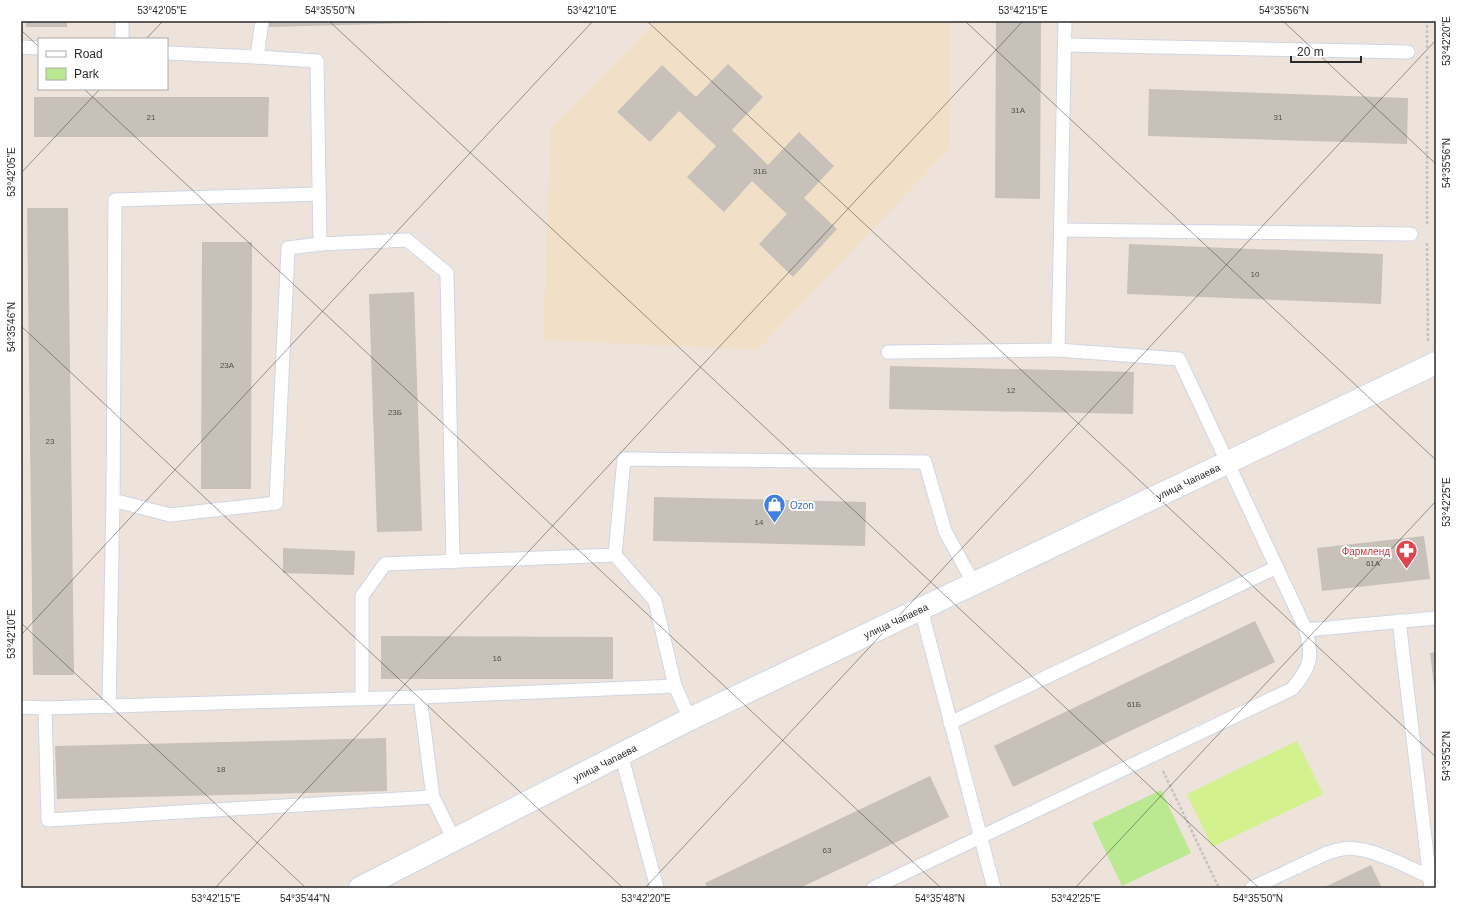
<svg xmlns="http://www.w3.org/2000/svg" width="1457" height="909" viewBox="0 0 1457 909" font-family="Arial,sans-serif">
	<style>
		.education { fill: #f1dfc8 }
		.green { fill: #bae992 }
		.pitch { fill: #d3f18c }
		.building { fill: #c8c1b9 }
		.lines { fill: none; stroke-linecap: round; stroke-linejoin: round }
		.lane-casing { stroke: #cfd6e4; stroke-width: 15 }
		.secondary-casing { stroke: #cfd6e4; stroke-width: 24 }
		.path { stroke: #c3c3c3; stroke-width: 2.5; stroke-dasharray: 3 2; stroke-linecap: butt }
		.lane { stroke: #fff; stroke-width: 13 }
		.secondary { stroke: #fff; stroke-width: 22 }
		.ticks { fill: none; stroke: #2a2a2a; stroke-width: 1; stroke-opacity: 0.45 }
		.labels { text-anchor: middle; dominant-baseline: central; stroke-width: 4; stroke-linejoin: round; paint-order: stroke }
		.number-label { font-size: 8px; fill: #52504e }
		.street-label { font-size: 10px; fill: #2a2a2a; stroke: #fff }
		.shop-label { font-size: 10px; fill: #366cbe; stroke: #fff; text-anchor: start }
		.health-label { font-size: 10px; fill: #be3a42; stroke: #fff; text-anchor: end }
		.neatline { fill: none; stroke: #2a2a2a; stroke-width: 1.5 }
		.ticks-label { font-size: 10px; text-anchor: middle; fill: #2a2a2a }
	</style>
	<rect width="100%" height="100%" fill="#ede3da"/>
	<polygon class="education" points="656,21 951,21 950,148 758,350 543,340 551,128"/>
	<polygon class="green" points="1161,790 1191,853 1122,886 1092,823"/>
	<polygon class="pitch" points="1297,741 1323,794 1212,847 1187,794"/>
	<g class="building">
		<rect x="26" y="21" width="41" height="6"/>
		<polygon points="269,21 455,21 455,22 269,27"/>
		<polygon points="996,21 1041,21 1040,199 995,198"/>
		<polygon points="728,64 763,97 732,130 768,165 799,132 834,166 804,198 837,229 793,277 759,244 787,214 752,181 724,212 687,177 716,146 679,111 650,142 617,112 662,65 696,97"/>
		<polygon points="1149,89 1408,98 1407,144 1148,136"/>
		<polygon points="34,97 269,97 268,137 34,137"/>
		<polygon points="27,208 68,208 74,675 33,675"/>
		<polygon points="202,242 252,242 251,489 201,489"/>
		<polygon points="1129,244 1383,254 1381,304 1127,294"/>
		<polygon points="414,292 422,531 377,532 369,294"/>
		<polygon points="890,366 1134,372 1133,414 889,409"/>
		<polygon points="654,497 866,502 865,546 653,541"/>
		<polygon points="1424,536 1430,579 1322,591 1317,548"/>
		<polygon points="283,548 355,551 354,575 283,573"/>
		<polygon points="1255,621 1275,662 1013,787 994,746"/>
		<polygon points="381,636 613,637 613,679 381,679"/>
		<polygon points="1436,652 1436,694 1435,694 1430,653"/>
		<polygon points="386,738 387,791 57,799 55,746"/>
		<polygon points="930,776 949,817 800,888 707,888 705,883"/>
		<polygon points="1371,865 1382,888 1323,888 1329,885"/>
	</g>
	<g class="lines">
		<defs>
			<g id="lane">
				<polyline points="122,21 122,39"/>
				<polyline points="1065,45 1408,52"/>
				<polyline points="21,47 39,48"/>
				<polyline points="167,53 257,57 317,61 320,244 407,240 447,273 453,562"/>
				<polyline points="257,57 262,21"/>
				<polyline points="319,194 115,200 113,500 170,515 276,503 288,248 320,244"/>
				<polyline points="1061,230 1411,234"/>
				<polyline points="888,352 1058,350"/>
				<polyline points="921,609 994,888"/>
				<polyline points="1399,621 1431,888"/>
				<polyline points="1306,630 1436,618"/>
				<polyline points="675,686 655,601 615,555 624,459 925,462 945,531 974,584"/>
				<polyline points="362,699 362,596 385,564 615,555"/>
				<polyline points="21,707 45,708 48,820 433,797"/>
				<polyline points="109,707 113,500"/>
				<polyline points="45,708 420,697"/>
				<polyline points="950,723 1277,567"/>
				<polyline points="621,754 657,888"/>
				<polyline points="454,840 433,797 420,697 675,686 690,719"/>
				<path d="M873 888 1292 689C1311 667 1313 658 1306 630L1179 359 1058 350 1065 21"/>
				<path d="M1252 888 1327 853C1337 850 1347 847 1357 849 1378 851 1410 868 1430 877"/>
			</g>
			<polyline id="secondary" points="360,888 690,719 1436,363"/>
		</defs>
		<use href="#lane" class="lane-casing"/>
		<use href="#secondary" class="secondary-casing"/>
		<g class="path">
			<polyline points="1427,48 1427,21"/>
			<polyline points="1427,224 1427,55"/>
			<polyline points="1427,243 1428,342"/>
			<polyline points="1435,396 1436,399"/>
			<polyline points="1163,771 1219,888"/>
		</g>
		<use href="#lane" class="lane"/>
		<use href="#secondary" class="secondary"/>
	</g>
	<path class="ticks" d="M329 21 1259 888M647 21 1436 757M965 21 1436 460M1283 21 1436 164M21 30 39 47M146 39 163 21M84 89 941 888M21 173 100 89M21 326 623 888M21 623 306 888M21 635 593 21M215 888 1023 21M645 888 1436 40M1075 888 1436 501"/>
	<defs>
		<symbol id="shop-pin" viewBox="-11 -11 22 30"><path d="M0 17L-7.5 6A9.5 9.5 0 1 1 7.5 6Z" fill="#3f7fe0" stroke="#fff"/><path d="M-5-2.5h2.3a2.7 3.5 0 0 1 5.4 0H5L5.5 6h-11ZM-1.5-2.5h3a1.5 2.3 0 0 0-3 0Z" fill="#fff"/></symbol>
		<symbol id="pharmacy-pin" viewBox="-11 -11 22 30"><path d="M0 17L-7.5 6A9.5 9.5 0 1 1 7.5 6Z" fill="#e0444e" stroke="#fff"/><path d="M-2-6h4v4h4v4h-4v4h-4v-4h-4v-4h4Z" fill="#fff"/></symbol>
	</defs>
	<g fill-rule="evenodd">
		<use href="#shop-pin" x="762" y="492" width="25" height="34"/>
		<use href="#pharmacy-pin" x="1394" y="538" width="25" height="34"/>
	</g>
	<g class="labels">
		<g class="number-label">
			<text x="1018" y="110">31А</text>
			<text x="151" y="117">21</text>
			<text x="1278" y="117">31</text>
			<text x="760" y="171">31Б</text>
			<text x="1255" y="274">10</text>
			<text x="227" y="365">23А</text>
			<text x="1011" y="390">12</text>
			<text x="395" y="412">23Б</text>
			<text x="50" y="441">23</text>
			<text x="759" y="522">14</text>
			<text x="1373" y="563">61А</text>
			<text x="497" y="658">16</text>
			<text x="1134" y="704">61Б</text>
			<text x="221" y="769">18</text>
			<text x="827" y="850">63</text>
		</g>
		<g class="street-label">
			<text transform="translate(1188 482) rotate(-26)">улица Чапаева</text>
			<text transform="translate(896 621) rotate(-25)">улица Чапаева</text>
			<text transform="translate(605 763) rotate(-27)">улица Чапаева</text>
		</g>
		<g class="shop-label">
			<text x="790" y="505">Ozon</text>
		</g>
		<g class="health-label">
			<text x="1390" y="551">Фармленд</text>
		</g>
	</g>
	<rect width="1457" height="909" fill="none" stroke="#ffffff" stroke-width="44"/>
	<rect x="38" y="38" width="130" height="52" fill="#ffffff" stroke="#aaaaaa"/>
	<rect x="46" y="51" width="20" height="6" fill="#ffffff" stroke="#aaaaaa"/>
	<text x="74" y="58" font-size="12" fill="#2a2a2a">Road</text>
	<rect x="46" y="68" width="20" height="12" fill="#bae992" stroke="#aaaaaa"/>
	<text x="74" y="78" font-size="12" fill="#2a2a2a">Park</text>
	<path d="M1291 56v6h70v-6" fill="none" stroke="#2a2a2a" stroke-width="2"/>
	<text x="1297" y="56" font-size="12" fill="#2a2a2a" stroke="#ffffff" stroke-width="3" paint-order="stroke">20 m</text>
	<rect x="22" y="22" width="1413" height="865" class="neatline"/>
	<g class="ticks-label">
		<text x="162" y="14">53°42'05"E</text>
		<text x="330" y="14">54°35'50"N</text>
		<text x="592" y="14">53°42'10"E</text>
		<text x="1023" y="14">53°42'15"E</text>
		<text x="1284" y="14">54°35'56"N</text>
		<text transform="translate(1446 41) rotate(-90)" y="4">53°42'20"E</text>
		<text transform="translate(1446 163) rotate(-90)" y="4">54°35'56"N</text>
		<text transform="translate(11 172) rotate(-90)" y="4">53°42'05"E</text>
		<text transform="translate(11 327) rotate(-90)" y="4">54°35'46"N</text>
		<text transform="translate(1446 502) rotate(-90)" y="4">53°42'25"E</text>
		<text transform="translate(11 634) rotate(-90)" y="4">53°42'10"E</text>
		<text transform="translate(1446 756) rotate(-90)" y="4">54°35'52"N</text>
		<text x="216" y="902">53°42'15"E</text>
		<text x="305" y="902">54°35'44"N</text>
		<text x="646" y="902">53°42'20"E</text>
		<text x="940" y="902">54°35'48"N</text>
		<text x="1076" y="902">53°42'25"E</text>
		<text x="1258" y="902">54°35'50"N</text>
	</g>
</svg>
